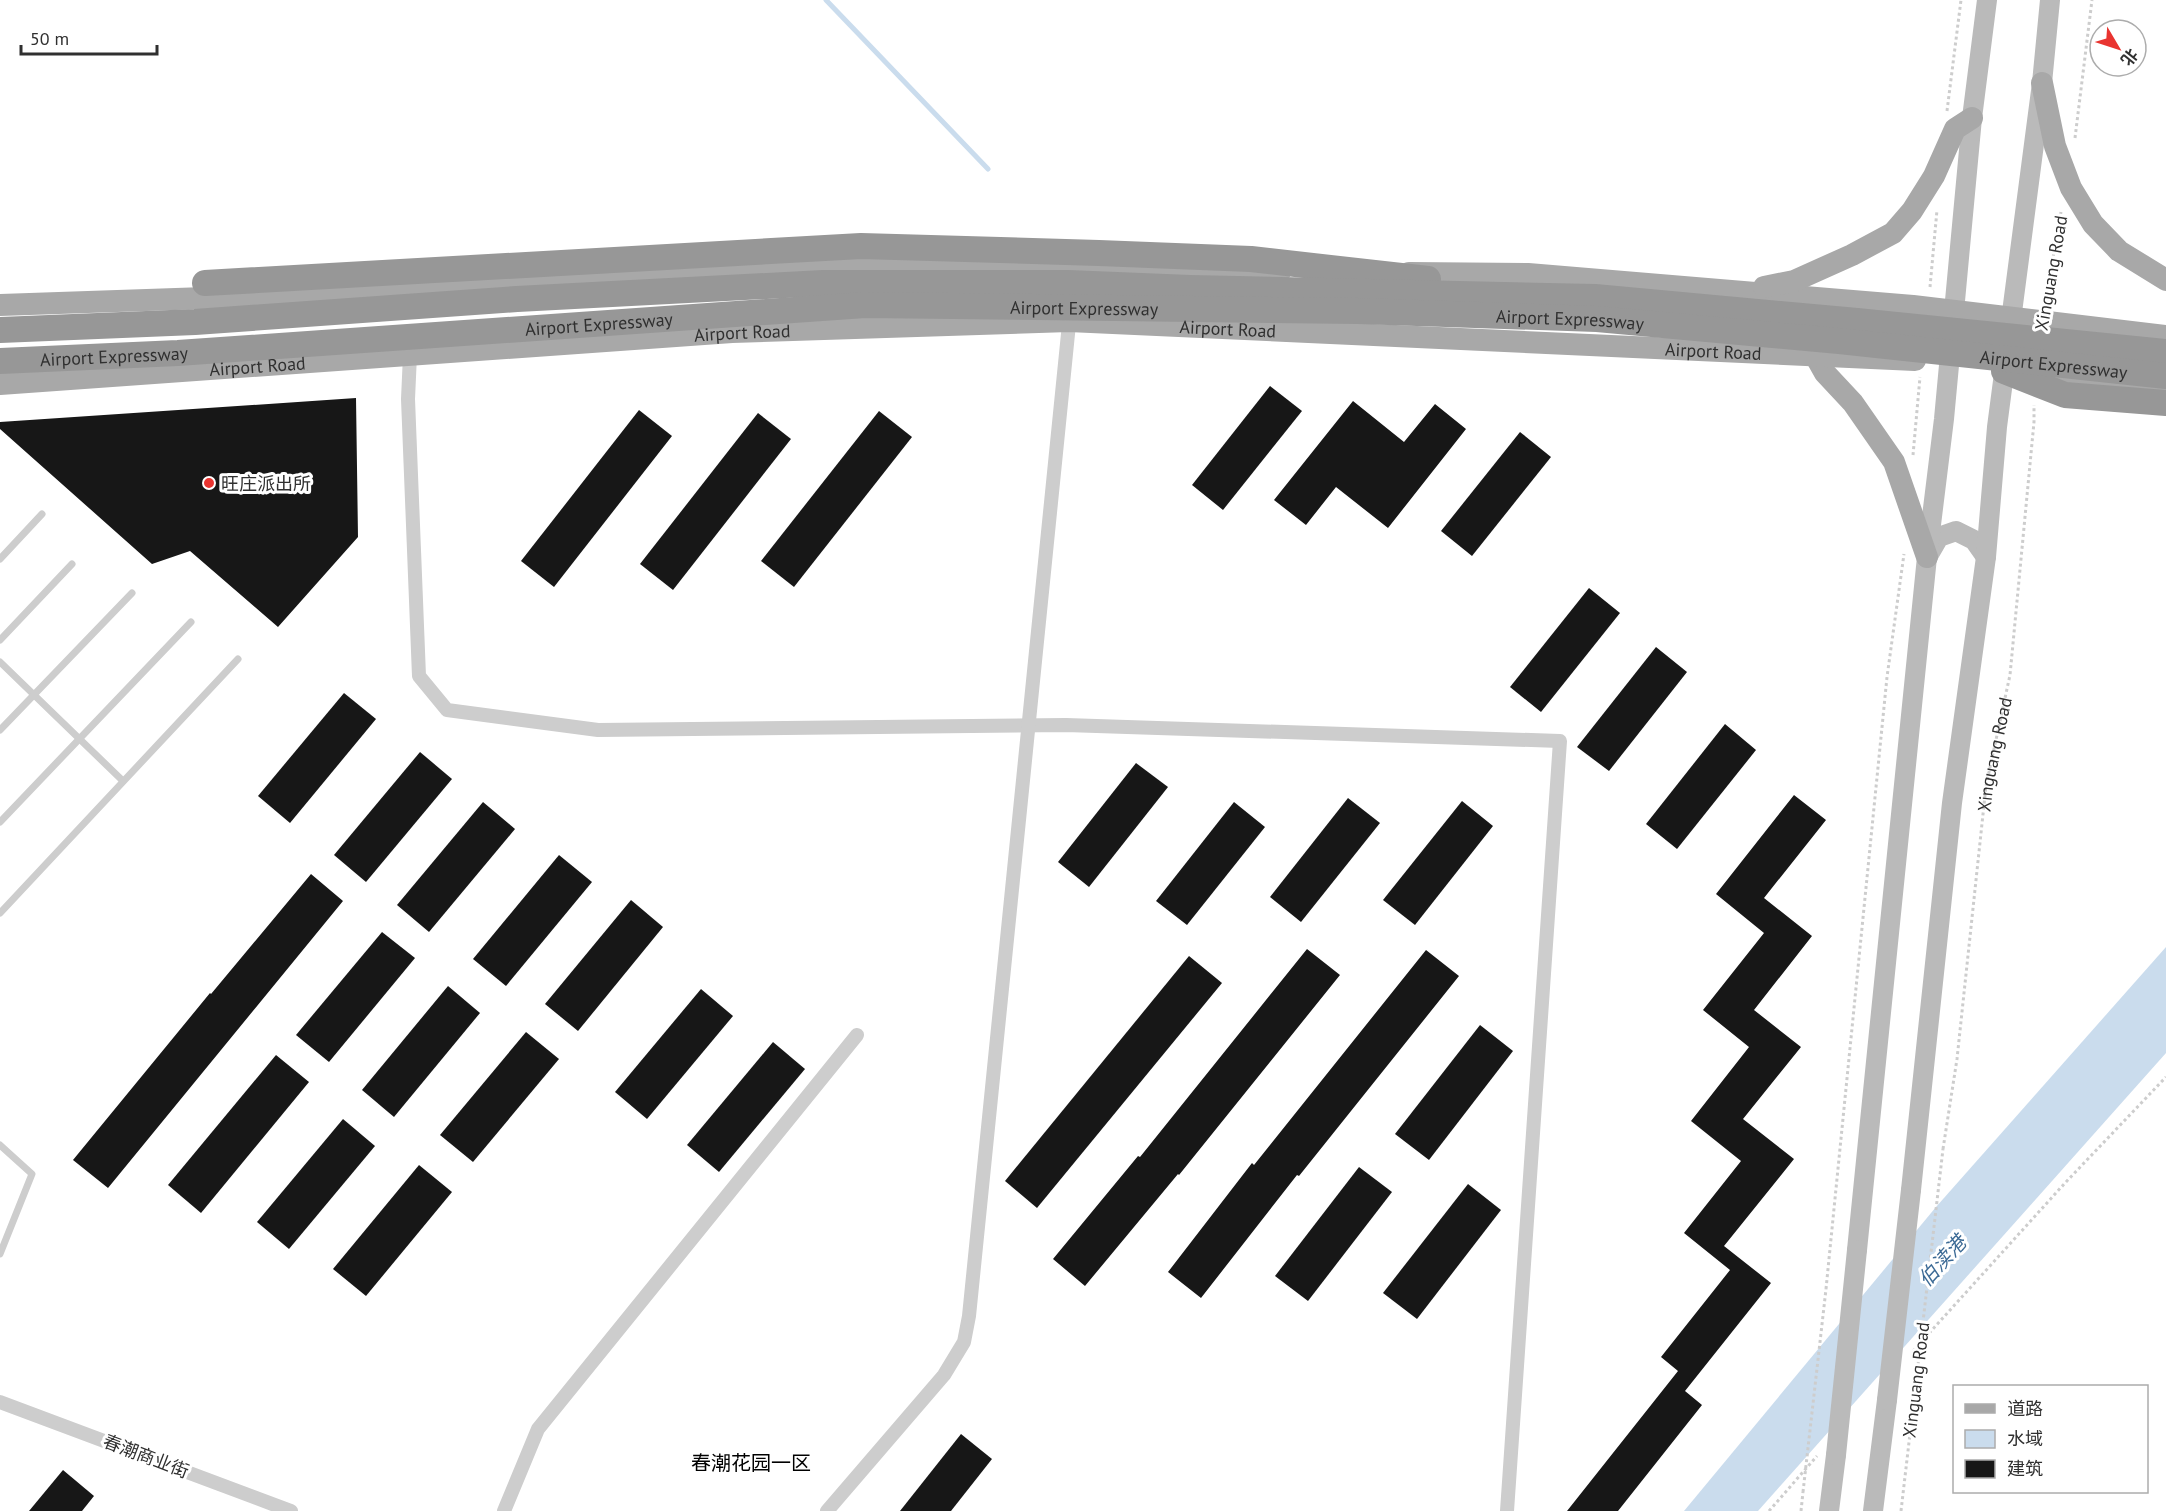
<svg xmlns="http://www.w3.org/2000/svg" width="2166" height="1511" viewBox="0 0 2166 1511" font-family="'PT Sans','Noto Sans SC',sans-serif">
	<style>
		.water { fill: #cadced }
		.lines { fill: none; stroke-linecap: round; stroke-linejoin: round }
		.stream { stroke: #cadced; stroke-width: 5 }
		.building { fill: #171717 }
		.path { stroke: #cdcdcd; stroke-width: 3; stroke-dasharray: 3 3; stroke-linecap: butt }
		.lane { stroke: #cdcdcd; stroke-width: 7 }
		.street { stroke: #cdcdcd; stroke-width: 14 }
		.secondary { stroke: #bababa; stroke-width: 20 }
		.primary { stroke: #a8a8a8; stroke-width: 22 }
		.highway { stroke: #979797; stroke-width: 26 }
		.path-bridge { stroke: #cdcdcd; stroke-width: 3; stroke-dasharray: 3 3; stroke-linecap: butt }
		.secondary-bridge { stroke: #bababa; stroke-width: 20 }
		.highway-bridge { stroke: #979797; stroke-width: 26 }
		.poi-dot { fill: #e93430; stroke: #fff; stroke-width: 2 }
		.labels { text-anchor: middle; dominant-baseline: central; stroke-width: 6; stroke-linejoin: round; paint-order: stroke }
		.street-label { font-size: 18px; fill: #303030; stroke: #fff }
		.poi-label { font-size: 18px; fill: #303030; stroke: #fff; text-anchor: start }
		.water-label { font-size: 20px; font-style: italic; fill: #3c6a95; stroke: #fff }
		.neighbourhood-label { font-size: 20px; fill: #000; stroke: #fff }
	</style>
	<rect width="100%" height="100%" fill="#fff"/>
	<polygon class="water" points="2166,947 2166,1053 1758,1511 1684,1511 1936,1207"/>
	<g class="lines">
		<polyline class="stream" points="826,0 988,169"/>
	</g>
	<g class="building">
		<polygon points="1270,386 1302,411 1223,510 1192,485"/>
		<polygon points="356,398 358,537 278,627 190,551 152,564 0,429 0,422"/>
		<polygon points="1353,401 1404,442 1435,404 1466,429 1388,528 1336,487 1306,525 1274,500"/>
		<polygon points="639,410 672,436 554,587 521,561"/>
		<polygon points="879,411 912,437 794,587 761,561"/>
		<polygon points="758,413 791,439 673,590 640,564"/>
		<polygon points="1520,432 1551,457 1472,556 1441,531"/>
		<polygon points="1589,588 1620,613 1541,712 1510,687"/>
		<polygon points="1656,647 1687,672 1609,771 1577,747"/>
		<polygon points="344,693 376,719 290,823 258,796"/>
		<polygon points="1725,724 1756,750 1677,849 1646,824"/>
		<polygon points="420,752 452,779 366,882 334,855"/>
		<polygon points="1136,763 1168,787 1089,887 1058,862"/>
		<polygon points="1794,795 1826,820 1764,898 1812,936 1754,1010 1801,1047 1743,1119 1794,1159 1724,1246 1771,1283 1685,1391 1702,1405 1618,1511 1567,1511 1678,1371 1661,1357 1730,1270 1684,1233 1741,1161 1691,1121 1749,1047 1703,1010 1764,933 1716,894"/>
		<polygon points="1348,798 1380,823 1301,922 1270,897"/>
		<polygon points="1462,801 1493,826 1415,925 1383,900"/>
		<polygon points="483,802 515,829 429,932 397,905"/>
		<polygon points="1234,802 1265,827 1187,925 1156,901"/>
		<polygon points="559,855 592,882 506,986 473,959"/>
		<polygon points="311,874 343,901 108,1188 73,1160 210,993 211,994"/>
		<polygon points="631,900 663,927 578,1031 545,1004"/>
		<polygon points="382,932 415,958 329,1062 296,1035"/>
		<polygon points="1307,949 1340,975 1179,1175 1178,1174 1085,1286 1053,1259 1138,1156 1140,1157"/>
		<polygon points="1426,950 1459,976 1299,1176 1297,1175 1201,1298 1168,1272 1252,1163 1254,1165"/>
		<polygon points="1189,956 1222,983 1037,1208 1005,1181"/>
		<polygon points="448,986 480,1013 394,1117 362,1090"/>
		<polygon points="701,989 733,1016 647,1119 615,1092"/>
		<polygon points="1480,1025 1513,1051 1429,1160 1395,1134"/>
		<polygon points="526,1032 559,1059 473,1162 440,1135"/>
		<polygon points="773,1042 805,1069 719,1172 687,1145"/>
		<polygon points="276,1055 309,1082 201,1213 168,1185"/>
		<polygon points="343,1119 375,1146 289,1249 257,1222"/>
		<polygon points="419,1165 452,1192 366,1296 333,1269"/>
		<polygon points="1359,1167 1392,1192 1308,1301 1275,1276"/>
		<polygon points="1468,1184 1501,1210 1417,1319 1383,1293"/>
		<polygon points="961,1434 992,1459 951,1511 900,1511"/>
		<polygon points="63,1470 94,1496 82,1511 29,1511"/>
	</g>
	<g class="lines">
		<g class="path">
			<polyline points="1947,111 1961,0"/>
			<polyline points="2075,138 2092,0"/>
			<polyline points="1930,287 1937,210"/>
			<polyline points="2045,303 2061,212"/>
			<polyline points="1913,455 1920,377"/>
			<path id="s1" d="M1943 1149 1957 1059 1986 786 2010 675 2034 422V405"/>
			<polyline points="1826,1289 1887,677 1904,554"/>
			<polyline points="1913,1351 2065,1183 2166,1077"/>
			<polyline points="1769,1511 1817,1456"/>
			<polyline points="1801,1511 1803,1492"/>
			<polyline points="1901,1511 1918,1365"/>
		</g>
		<g class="lane">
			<polyline points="0,559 42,514"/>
			<polyline points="0,640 72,564"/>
			<polyline points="0,662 123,781"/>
			<polyline points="0,730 132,593"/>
			<polyline points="0,822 191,622"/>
			<polyline points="0,913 238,659"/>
			<polyline points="0,1145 32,1174 0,1254"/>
		</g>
		<g class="street">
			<polyline points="410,355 408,399 419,676 447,710 598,730 1066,725 1560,741 1507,1511"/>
			<polyline points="0,1402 291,1511"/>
			<polyline points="504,1511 538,1429 857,1035"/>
			<polyline points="827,1511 944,1375 964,1342 969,1316 1070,314"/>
		</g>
		<g class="secondary">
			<polyline points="1928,556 1939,537 1956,531 1974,540 1986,557"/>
			<polyline points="1911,1190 1952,803 1986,557 1997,427 2042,83 2050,0"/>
			<polyline points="1857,1250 1927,557 1944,419 1972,118 1987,0"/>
			<polyline points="1829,1511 1836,1455"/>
			<polyline points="1873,1511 1887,1400"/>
		</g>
		<g class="primary">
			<polyline points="2042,83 2055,146 2071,188 2093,224 2119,251 2166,280"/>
			<polyline points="1409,273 1528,274 1913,306 2166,336"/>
			<polyline points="1764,287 1794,281 1852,255 1893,233 1912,211 1934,176 1955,129 1972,118"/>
			<polyline points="0,305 382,292 836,269 1280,272"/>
			<polyline points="1816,357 1825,373 1853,403 1894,462 1927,557"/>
			<polyline points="2035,374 2166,390"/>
			<path id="s2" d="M0 384 732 332 1069 321 1915 360"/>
		</g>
		<polyline class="highway" points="2004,371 2065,395 2166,403"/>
		<g class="path-bridge">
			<polyline points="1918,1365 1943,1149"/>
			<polyline points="1803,1492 1826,1289"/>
		</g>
		<g class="secondary-bridge">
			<polyline points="1887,1400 1911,1190"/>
			<polyline points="1836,1455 1857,1250"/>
		</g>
		<g class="highway-bridge">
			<polyline points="205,283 861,246 1099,253 1251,259 1428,279"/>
			<polyline points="0,330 195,322 517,299 823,283 1068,283 1190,288 1595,297 1857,321 2166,352"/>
			<path id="s3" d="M0 361 178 353 865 305 1358 311 1597 319 1839 341 2166 376"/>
		</g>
	</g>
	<circle class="poi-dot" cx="209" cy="483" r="6"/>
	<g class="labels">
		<g class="street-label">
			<text transform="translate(2051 273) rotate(-80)">Xinguang Road</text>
			<text stroke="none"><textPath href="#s3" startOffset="1086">Airport Expressway</textPath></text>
			<text stroke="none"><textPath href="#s3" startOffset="1572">Airport Expressway</textPath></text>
			<text stroke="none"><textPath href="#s3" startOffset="600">Airport Expressway</textPath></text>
			<text stroke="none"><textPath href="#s2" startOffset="1230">Airport Road</textPath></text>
			<text stroke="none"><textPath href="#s2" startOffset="744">Airport Road</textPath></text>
			<text stroke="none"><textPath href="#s2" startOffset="1716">Airport Road</textPath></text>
			<text stroke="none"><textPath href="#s3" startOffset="114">Airport Expressway</textPath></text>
			<text stroke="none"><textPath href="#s3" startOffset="2058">Airport Expressway</textPath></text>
			<text stroke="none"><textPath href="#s2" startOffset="258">Airport Road</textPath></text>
			<text stroke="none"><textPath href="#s1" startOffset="398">Xinguang Road</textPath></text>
			<text transform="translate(1916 1380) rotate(-83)">Xinguang Road</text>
			<text transform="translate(146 1456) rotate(21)">春潮商业街</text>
		</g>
		<g class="poi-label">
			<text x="221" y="483">旺庄派出所</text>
		</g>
		<g class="water-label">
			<text transform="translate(1942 1261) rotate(-48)">伯渎港</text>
		</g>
		<g class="neighbourhood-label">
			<text x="751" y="1463">春潮花园一区</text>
		</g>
	</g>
	<rect x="1953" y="1385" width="195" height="108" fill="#ffffff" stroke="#acacac" stroke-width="1.5"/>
	<rect x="1965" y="1404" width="30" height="9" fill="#a8a8a8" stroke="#acacac" stroke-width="1.5"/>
	<text x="2007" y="1415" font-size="18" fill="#303030">道路</text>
	<rect x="1965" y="1430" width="30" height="18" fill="#cadced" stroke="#acacac" stroke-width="1.5"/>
	<text x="2007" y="1445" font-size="18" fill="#303030">水域</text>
	<rect x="1965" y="1460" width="30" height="18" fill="#171717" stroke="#acacac" stroke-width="1.5"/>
	<text x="2007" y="1475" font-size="18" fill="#303030">建筑</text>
	<g transform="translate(2118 48) rotate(129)"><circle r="28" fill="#ffffff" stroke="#acacac" stroke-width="1.5"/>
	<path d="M0-4.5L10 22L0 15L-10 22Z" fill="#e93430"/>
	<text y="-9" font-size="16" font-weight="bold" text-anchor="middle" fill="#303030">北</text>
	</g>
	<path d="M21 45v9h136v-9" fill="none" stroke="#303030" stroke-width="3"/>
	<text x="30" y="45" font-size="18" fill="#303030" stroke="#ffffff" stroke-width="4.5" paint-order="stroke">50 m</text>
</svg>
